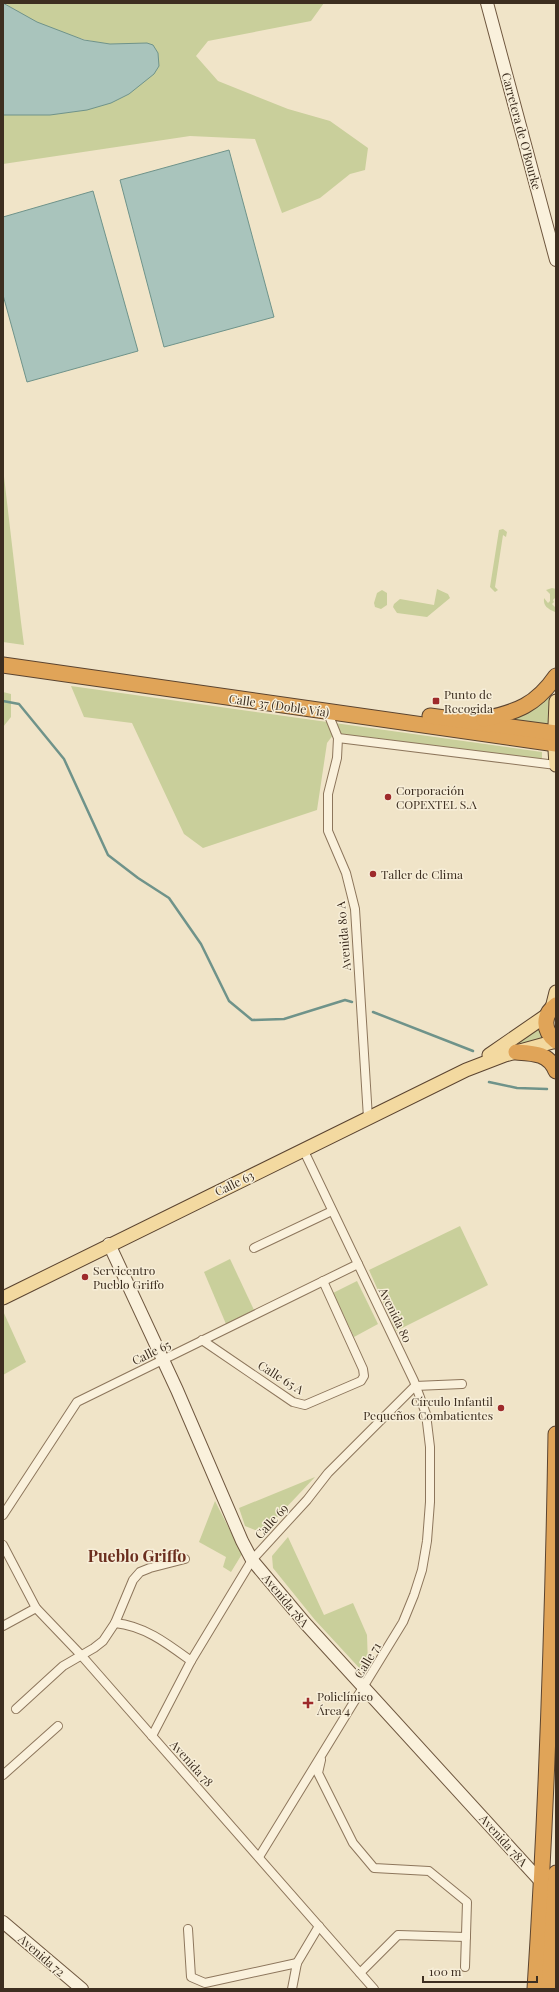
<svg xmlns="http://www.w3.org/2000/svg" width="559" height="1992" viewBox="0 0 559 1992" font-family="'Playfair Display',serif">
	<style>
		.green { fill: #c9cf9b }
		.water { fill: #a9c4bc; stroke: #6f938a }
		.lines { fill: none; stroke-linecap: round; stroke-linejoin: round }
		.stream { stroke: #6f938a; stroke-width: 2.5 }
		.street-casing { stroke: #8d765c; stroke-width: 10 }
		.secondary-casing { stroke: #6f573f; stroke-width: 14 }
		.primary-casing { stroke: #5b4430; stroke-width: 15 }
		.highway-casing { stroke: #5b4430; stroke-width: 17 }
		.street { stroke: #faf1dc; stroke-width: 8 }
		.secondary { stroke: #faf1dc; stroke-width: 12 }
		.primary { stroke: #f3d9a0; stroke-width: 13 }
		.highway { stroke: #e0a458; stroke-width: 15 }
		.poi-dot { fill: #9e2a2b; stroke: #f7eed8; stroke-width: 1.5 }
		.labels { text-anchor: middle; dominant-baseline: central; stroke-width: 3; stroke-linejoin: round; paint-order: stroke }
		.street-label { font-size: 12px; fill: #3d2e20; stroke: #f7eed8 }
		.poi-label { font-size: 12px; fill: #3d2e20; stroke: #f7eed8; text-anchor: start }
		.district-label { font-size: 16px; font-weight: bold; fill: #6b2e1e; stroke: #f7eed8 }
	</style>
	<rect width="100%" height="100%" fill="#f0e4c8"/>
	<g class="green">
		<path d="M5 3H324L311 21 208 41 196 56 218 81 288 109 330 121 368 148 365 170 350 174 320 198 282 213 255 139 190 136 3 164V115C47 115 89 115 129 94L147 43C135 44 122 45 110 44 83 42 24 22 5 3Z"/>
		<polygon points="3,468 21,622 24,645 3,642"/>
		<polygon points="503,529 507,532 506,537 503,535 495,587 498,590 495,592 490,587 499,530"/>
		<path d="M552 588 556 589 555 598 553 600 554 602 552 604 556 608 555 612C548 609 543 606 544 598L548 603 550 601V594L546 590Z"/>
		<polygon points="437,589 448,594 450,598 427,617 397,613 393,607 394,604 400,599 434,605"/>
		<polygon points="382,590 387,593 387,605 381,609 375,607 374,603 377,593"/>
		<polygon points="71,686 542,752 542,762 333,735 327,743 317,810 203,848 184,834 132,723 84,717"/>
		<polygon points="3,692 11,694 11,717 3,727"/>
		<polygon points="549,694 549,725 509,720"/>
		<polygon points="539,1025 546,1041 506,1050"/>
		<polygon points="460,1226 488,1285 396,1331 369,1270"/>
		<polygon points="230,1259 254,1310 226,1324 204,1272"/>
		<polygon points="357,1281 378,1324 354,1337 333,1293"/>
		<polygon points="3,1311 26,1362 3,1375"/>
		<polygon points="315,1477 265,1530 255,1530 245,1526 239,1508"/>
		<polygon points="215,1501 242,1554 231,1572 223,1567 226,1557 199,1542"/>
		<polygon points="288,1537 324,1615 353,1603 367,1635 368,1665 363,1672 315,1620 273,1568 272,1556"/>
	</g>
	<g class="water">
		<polygon points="3,3 37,22 84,40 110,44 147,43 153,45 158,53 159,66 154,74 129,94 111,103 87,110 50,115 3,115"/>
		<polygon points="229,150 274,317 164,347 120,180"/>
		<polygon points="93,191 138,351 27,382 3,295 3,217"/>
	</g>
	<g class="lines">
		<g class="stream">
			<polyline points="3,701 19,704 64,759 108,855 138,878 169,898 201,944 229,1001 252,1020 284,1019 345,1000 352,1002"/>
			<polyline points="373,1012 473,1051"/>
			<polyline points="489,1082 517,1088 547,1089"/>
		</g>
		<defs>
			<g id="street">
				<polyline points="327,711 338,738 337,758 328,794 328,831 346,873 355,909 368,1118"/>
				<polyline points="338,738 556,765"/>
				<polyline points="254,1248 332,1211"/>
				<polyline points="202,1340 293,1402 305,1405 361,1381 364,1376 363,1369 323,1281"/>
				<polyline points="3,1515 77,1402 358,1264"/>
				<polyline points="3,1545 36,1608 81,1655 374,1989"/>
				<path d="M115 1623C145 1626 168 1644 191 1661"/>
				<polyline points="3,1626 36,1608"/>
				<polyline points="16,1709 63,1666 94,1648 103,1641 115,1623 133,1580 140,1572 150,1568 185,1559"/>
				<polyline points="152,1736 191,1661 252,1560 307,1500 328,1473 415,1386 462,1384"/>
				<polyline points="321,1760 318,1773 353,1843 374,1868 429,1871 467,1902 465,1967"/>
				<polyline points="3,1775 58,1726"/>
				<polyline points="259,1857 403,1622 414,1595 422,1570 427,1541 430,1502 430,1447 426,1414 414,1381 303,1149"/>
				<polyline points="188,1929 191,1977 205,1983 297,1963"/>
				<polyline points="360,1973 398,1935 466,1937"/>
				<polyline points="292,1989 297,1963 319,1926"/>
			</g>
			<g id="secondary">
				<polyline points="487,3 556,260"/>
				<polyline points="109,1244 177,1390 242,1541 252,1560 305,1623 544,1885"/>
				<polyline points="3,1922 82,1989"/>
			</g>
			<g id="primary">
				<polyline points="555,725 556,701"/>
				<polyline points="555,750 556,765"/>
				<polyline points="552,1008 556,992"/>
				<polyline points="489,1055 547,1015"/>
				<polyline points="3,1298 466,1070 505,1055 556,1041"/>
			</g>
			<g id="highway">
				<polyline points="3,665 556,744"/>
				<polyline points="430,716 556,733"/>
				<path d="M484 719C517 712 536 705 556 676"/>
				<path d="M556 1005C542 1015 543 1031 556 1041"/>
				<path d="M516 1052C533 1053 549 1053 556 1071"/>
				<path d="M535 1989C547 1804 553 1619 556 1434"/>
				<polyline points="549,1989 556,1873"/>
			</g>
		</defs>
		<use href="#street" class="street-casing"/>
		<use href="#secondary" class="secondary-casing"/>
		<use href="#primary" class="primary-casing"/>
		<use href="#highway" class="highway-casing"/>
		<use href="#street" class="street"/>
		<use href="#secondary" class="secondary"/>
		<use href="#primary" class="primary"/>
		<use href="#highway" class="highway"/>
	</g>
	<g class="poi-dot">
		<rect x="432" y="697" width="8" height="8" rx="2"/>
		<circle cx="388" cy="797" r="4"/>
		<circle cx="373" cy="874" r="4"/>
		<circle cx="85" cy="1277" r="4"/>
		<circle cx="501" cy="1408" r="4"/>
		<path d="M306 1697h4v4h4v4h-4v4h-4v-4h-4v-4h4z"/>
	</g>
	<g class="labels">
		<g class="street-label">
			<text transform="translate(522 131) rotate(75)">Carretera de O'Bourke</text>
			<text transform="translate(279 705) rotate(8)">Calle 37 (Doble Vía)</text>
			<text transform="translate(343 936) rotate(-95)">Avenida 80 A</text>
			<text transform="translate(234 1183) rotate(-26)">Calle 63</text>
			<text transform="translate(396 1315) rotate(64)">Avenida 80</text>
			<text transform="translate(151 1352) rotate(-26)">Calle 65</text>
			<text transform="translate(281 1377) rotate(32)">Calle 65 A</text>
			<text transform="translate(271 1521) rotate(-48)">Calle 69</text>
			<text transform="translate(286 1600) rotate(50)">Avenida 78A</text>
			<text transform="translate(367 1660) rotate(-59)">Calle 71</text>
			<text transform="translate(192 1763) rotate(48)">Avenida 78</text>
			<text transform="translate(504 1840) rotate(48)">Avenida 78A</text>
			<text transform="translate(42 1955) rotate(41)">Avenida 72</text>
		</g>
		<g class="poi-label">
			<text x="444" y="694">Punto de<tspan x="444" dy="14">Recogida</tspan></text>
			<text x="396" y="790">Corporación<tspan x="396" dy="14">COPEXTEL S.A</tspan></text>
			<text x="381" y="874">Taller de Clima</text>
			<text x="93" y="1270">Servicentro<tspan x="93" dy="14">Pueblo Griffo</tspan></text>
			<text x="493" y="1401" text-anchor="end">Círculo Infantil<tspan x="493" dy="14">Pequeños Combatientes</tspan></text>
			<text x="317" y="1696">Policlínico<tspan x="317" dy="14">Área 4</tspan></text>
		</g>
		<g class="district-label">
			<text x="137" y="1555">Pueblo Griffo</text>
		</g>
	</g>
	<rect width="559" height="1992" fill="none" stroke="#3d2e20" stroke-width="8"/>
	<path d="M423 1976v6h114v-6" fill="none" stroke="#3d2e20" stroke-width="2"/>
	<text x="429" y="1976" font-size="12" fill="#3d2e20" stroke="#f7eed8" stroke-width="3" paint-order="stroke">100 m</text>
</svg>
